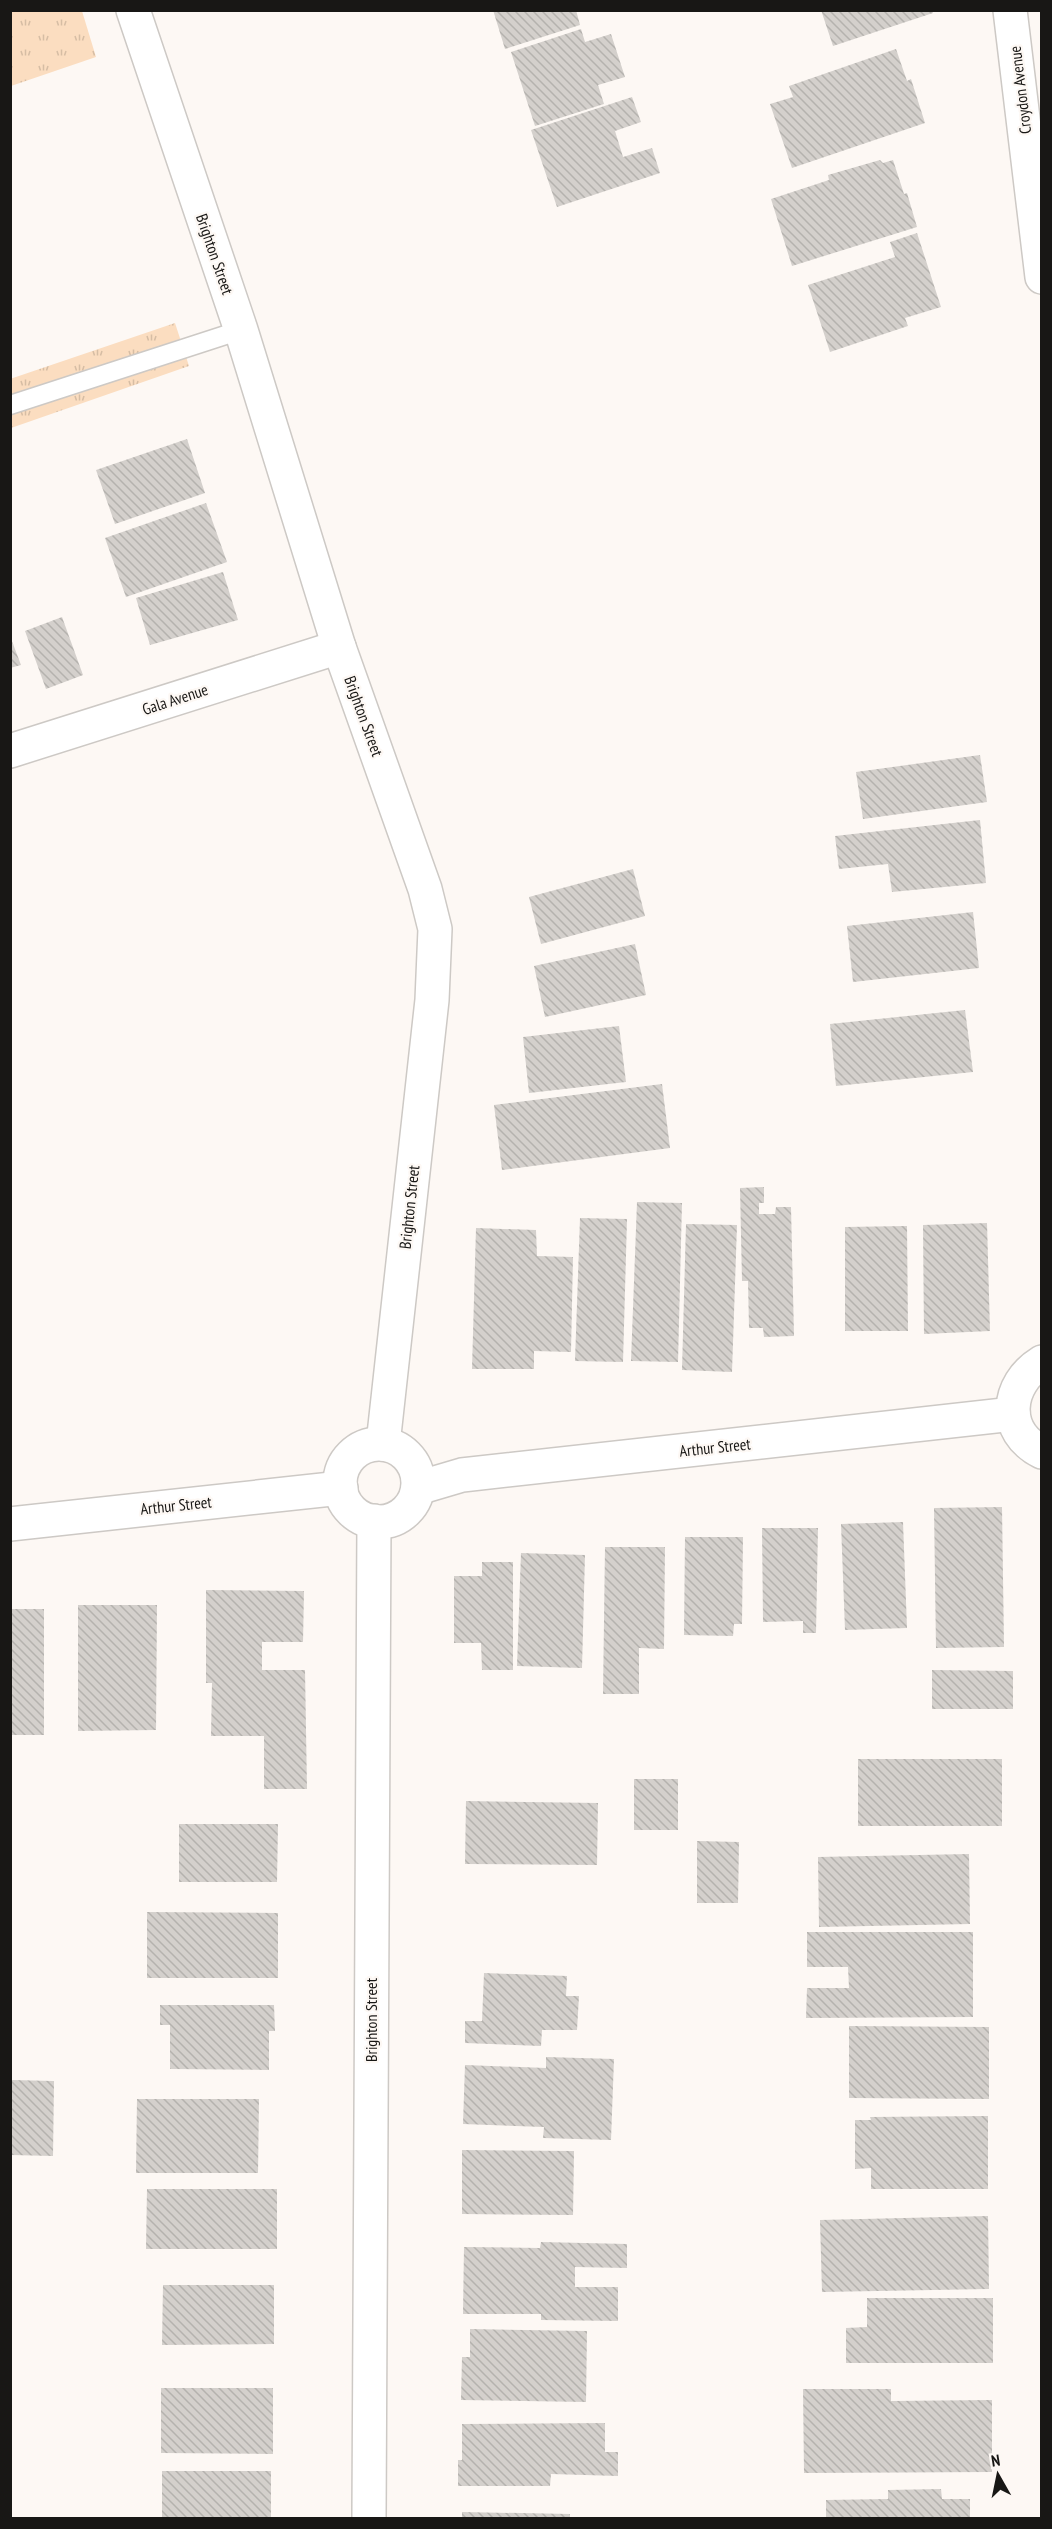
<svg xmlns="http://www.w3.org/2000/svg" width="1052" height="2529" viewBox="0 0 1052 2529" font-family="'PT Sans Narrow',sans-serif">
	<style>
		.park { fill: url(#park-tufts) }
		.building { fill: url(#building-back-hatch) }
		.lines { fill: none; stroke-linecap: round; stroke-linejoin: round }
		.lane-casing { stroke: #cdc9c5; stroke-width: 21 }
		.street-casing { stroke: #cdc9c5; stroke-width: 36 }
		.secondary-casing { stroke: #cdc9c5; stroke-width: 36 }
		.lane { stroke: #fff; stroke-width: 18 }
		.street { stroke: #fff; stroke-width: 33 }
		.secondary { stroke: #fff; stroke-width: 33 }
		.labels { text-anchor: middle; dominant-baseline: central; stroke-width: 4.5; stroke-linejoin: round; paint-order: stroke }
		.street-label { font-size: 16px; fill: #181715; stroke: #fdf8f4 }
	</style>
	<defs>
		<pattern id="park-tufts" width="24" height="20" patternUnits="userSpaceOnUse" patternTransform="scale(1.5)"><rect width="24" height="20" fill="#fbddc0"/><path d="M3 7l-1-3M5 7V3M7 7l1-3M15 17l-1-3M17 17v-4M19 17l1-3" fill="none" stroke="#d6bda4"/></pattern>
		<pattern id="building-back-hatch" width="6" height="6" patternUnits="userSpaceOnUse" patternTransform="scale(1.5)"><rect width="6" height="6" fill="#d4d0cc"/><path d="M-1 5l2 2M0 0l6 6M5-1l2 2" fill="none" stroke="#b5b2ae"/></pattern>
	</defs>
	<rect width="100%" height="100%" fill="#fdf8f4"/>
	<g class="park">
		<polygon points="10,11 82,11 96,57 11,86"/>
		<polygon points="175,323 189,366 11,428 10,379"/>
	</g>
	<g class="building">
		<polygon points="493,10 576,10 580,25 505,49"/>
		<polygon points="821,10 932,10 933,13 833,46"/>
		<polygon points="581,29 585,42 611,34 625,77 598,85 604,104 535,126 511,52"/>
		<polygon points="896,49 907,81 911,79 925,123 792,168 770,104 793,97 789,86"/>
		<polygon points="632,97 641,122 615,131 623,157 652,148 660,173 557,207 531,130"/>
		<polygon points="880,160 883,163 893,160 904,194 907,193 917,227 792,266 771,199 829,180 828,175"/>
		<polygon points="917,233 941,307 905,318 908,326 830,352 808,285 895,257 890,242"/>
		<polygon points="187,439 205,493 115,524 96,470"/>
		<polygon points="206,503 227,562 126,597 105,538"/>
		<polygon points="223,572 238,620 150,645 136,598"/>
		<polygon points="62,617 83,675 46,689 25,631"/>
		<polygon points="10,636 21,665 10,668"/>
		<polygon points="980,755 987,802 863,819 856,772"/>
		<polygon points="980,820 986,883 892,892 888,864 839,869 835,836"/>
		<polygon points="633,869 645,916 541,944 529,897"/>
		<polygon points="973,912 979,968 853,982 847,926"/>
		<polygon points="635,944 646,995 545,1017 534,966"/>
		<polygon points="965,1010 973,1072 836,1086 830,1024"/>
		<polygon points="619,1026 626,1082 529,1093 523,1037"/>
		<polygon points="662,1084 670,1148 502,1170 494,1105"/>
		<polygon points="764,1187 764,1203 759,1203 759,1214 775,1214 776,1207 791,1207 794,1336 764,1337 763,1328 749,1328 748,1281 742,1281 740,1188"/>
		<polygon points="637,1202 682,1203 678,1362 631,1361"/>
		<polygon points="580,1218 627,1219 623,1362 575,1361"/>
		<polygon points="987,1223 990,1331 924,1334 923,1225"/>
		<polygon points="686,1224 737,1225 732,1372 682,1370"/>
		<polygon points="907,1226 908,1331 845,1331 845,1227"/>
		<polygon points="476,1228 536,1230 537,1256 573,1257 571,1352 534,1351 534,1369 472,1369"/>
		<polygon points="1002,1507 1004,1647 936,1648 934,1508"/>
		<polygon points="903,1522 907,1628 845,1630 841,1524"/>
		<polygon points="762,1528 818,1528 816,1633 803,1633 803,1621 763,1622"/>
		<polygon points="685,1537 743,1537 742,1624 734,1624 733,1636 684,1635"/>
		<polygon points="605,1547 665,1547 664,1649 639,1648 639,1694 603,1694"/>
		<polygon points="521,1553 585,1555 582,1668 517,1666"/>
		<polygon points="482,1562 513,1562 513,1670 482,1670 481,1643 454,1643 454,1576 482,1576"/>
		<polygon points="206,1590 304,1591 303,1642 262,1642 262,1670 305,1670 307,1789 264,1789 264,1736 211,1736 212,1683 206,1683"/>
		<polygon points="78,1605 157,1605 156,1730 78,1731"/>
		<rect x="10" y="1609" width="34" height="126"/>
		<polygon points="932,1670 1013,1671 1013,1709 932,1709"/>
		<rect x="858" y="1759" width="144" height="67"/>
		<rect x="634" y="1779" width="44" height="51"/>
		<polygon points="466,1801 598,1803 597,1865 465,1864"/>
		<polygon points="179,1824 278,1824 277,1882 179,1882"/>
		<polygon points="697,1841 739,1842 738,1903 697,1903"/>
		<polygon points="969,1854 970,1924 819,1927 818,1857"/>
		<polygon points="147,1912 278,1913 278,1978 147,1978"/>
		<polygon points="807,1932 973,1932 973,2017 806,2018 807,1988 849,1988 848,1967 807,1967"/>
		<polygon points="484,1973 567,1976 566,1996 579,1996 577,2030 542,2030 541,2046 465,2043 465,2021 482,2021"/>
		<polygon points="160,2005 274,2005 275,2031 269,2031 269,2070 170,2069 170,2025 160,2025"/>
		<polygon points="849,2026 989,2027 989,2099 849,2098"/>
		<polygon points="546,2057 614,2059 611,2140 543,2138 544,2127 463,2124 465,2065 546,2068"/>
		<polygon points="12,2080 54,2081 53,2156 11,2155"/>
		<polygon points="137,2099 259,2099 258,2173 136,2173"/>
		<polygon points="988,2116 988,2189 871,2189 871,2168 855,2169 855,2120 871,2120 870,2117"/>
		<polygon points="462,2150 574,2151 573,2215 462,2214"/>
		<polygon points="147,2189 277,2189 277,2249 146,2249"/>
		<polygon points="988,2216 989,2289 822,2292 820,2220"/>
		<polygon points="541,2242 627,2244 627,2268 575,2267 575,2287 618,2287 618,2321 541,2320 541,2314 463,2314 464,2247 540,2248"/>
		<polygon points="163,2285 274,2285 274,2344 162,2345"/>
		<polygon points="867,2298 993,2298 993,2363 846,2363 846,2328 867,2327"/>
		<polygon points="470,2329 587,2331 586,2402 461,2400 462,2357 470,2357"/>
		<polygon points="161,2388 273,2388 273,2454 161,2453"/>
		<polygon points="803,2389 891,2389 891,2401 992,2400 992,2472 804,2473"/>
		<polygon points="605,2423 605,2452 618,2452 618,2476 551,2474 550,2486 458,2486 458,2460 462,2460 462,2424"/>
		<rect x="162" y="2471" width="109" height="47"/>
		<polygon points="941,2489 942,2499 970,2499 970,2518 826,2518 826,2500 888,2499 888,2490"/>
		<polygon points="462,2512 570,2514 570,2518 462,2518"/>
	</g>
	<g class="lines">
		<defs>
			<polyline id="lane" points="10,405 241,330"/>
			<g id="street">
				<polyline points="133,10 241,330 339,647 425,889 435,929 432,1000 383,1444"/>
				<polyline points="10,751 339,647"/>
				<circle cx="379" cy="1483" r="39"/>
				<polyline points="418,1488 462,1475 1013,1414"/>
				<polyline points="10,1524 341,1488"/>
				<polyline points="369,2518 374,1521"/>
			</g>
			<g id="secondary">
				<polyline points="1010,10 1042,277"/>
				<path d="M1042 1362C1006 1384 1001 1432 1042 1452"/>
			</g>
		</defs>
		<use href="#lane" class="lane-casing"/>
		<use href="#street" class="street-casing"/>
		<use href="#secondary" class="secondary-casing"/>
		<use href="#lane" class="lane"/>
		<use href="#street" class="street"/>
		<use href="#secondary" class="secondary"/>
	</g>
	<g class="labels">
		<g class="street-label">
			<text transform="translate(1020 90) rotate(-97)">Croydon Avenue</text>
			<text transform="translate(215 254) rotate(71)">Brighton Street</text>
			<text transform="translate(175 699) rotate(-18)">Gala Avenue</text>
			<text transform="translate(364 716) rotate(70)">Brighton Street</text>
			<text transform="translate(409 1207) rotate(-84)">Brighton Street</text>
			<text transform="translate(715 1447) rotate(-6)">Arthur Street</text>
			<text transform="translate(176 1505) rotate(-6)">Arthur Street</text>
			<text transform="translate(371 2020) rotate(-90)">Brighton Street</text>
		</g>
	</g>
	<rect width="1052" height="2529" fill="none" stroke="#181715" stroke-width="24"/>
	<g transform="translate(998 2475) rotate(351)" stroke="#fdf8f4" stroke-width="4.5" paint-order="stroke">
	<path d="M0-4.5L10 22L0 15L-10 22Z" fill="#181715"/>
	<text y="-9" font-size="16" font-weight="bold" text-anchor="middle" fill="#181715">N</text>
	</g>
</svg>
